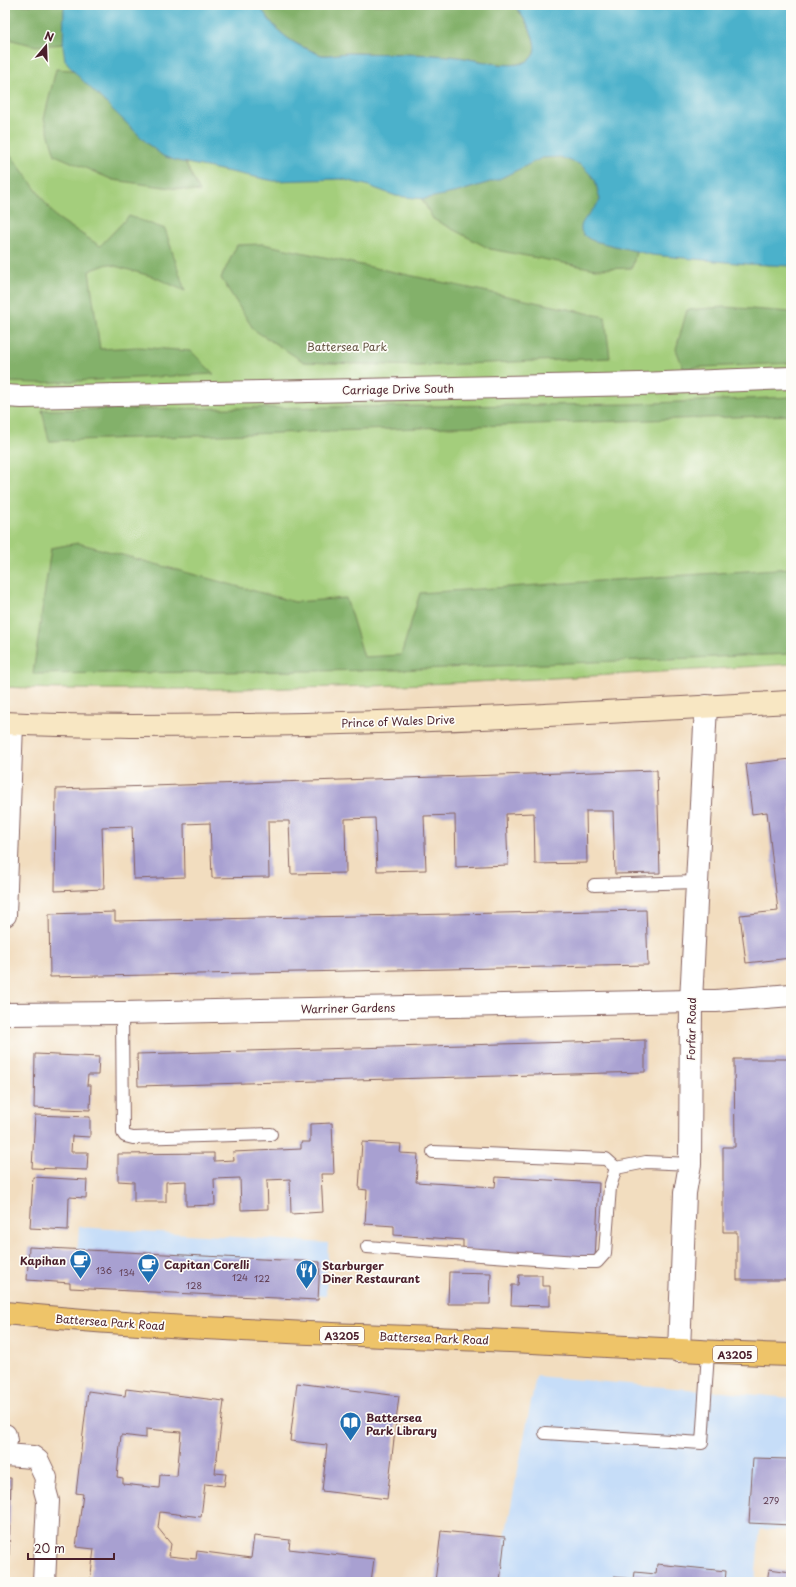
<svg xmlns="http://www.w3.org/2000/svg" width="796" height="1587" viewBox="0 0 796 1587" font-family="'Playpen Sans',sans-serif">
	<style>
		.built { fill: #c6ddf8 }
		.green { fill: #a4ce7b; stroke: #777653 }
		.forest { fill: #83b16b; stroke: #66684b }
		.water { fill: #4cb1cb; stroke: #4b687b }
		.building { fill: #a8a0d1; fill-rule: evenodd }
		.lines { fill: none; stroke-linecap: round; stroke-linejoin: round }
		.lane-casing { stroke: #85625f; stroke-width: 14 }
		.street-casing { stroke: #85625f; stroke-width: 24 }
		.secondary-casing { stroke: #85625f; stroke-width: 24 }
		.highway-casing { stroke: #85625f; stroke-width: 24 }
		.lane { stroke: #fff; stroke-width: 12 }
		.street { stroke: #fff; stroke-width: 22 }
		.secondary { stroke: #f8e7c3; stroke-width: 22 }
		.highway { stroke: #eec469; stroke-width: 22 }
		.labels { text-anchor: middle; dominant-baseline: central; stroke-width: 3.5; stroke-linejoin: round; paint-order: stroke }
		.number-label { font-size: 9px; fill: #623f54 }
		.shield { fill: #fdfcf7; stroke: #806168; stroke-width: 1 }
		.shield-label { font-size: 10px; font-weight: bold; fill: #4a1f2b }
		.park-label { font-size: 11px; fill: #655443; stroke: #fdfcf7 }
		.street-label { font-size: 11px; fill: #4a1f2b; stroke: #fdfcf7 }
		.poi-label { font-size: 11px; font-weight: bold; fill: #4a1f2b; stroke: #fdfcf7; text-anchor: start }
	</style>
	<rect width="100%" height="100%" fill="#fdfcf7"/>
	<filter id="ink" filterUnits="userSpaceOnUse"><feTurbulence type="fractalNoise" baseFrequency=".025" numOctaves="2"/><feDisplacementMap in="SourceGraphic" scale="8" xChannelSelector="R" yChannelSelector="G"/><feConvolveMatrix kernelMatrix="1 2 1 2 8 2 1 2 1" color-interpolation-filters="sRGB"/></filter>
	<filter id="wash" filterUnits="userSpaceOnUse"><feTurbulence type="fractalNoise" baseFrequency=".012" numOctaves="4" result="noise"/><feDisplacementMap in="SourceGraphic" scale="16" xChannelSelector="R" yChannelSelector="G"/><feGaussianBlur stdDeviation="0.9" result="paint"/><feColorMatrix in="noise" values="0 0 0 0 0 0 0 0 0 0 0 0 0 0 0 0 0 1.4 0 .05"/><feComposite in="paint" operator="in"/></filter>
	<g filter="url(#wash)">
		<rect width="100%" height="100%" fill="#f2ddbf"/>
		<g class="built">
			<polygon points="79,1227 328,1243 326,1296 75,1284"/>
			<polygon points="536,1376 791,1398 791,1531 760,1529 755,1582 500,1582 505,1537"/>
		</g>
		<path class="green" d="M5 5H791V664C583 677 375 690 167 689 113 689 59 690 5 687Z"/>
		<g class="forest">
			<polygon points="5,5 93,5 95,42 36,46 12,40 5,24"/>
			<path d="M259 5H514C523 16 544 46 530 59 516 72 475 59 458 57 422 53 385 54 349 53 340 53 330 56 322 55 318 54 314 52 310 50 286 41 273 27 259 5Z"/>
			<polygon points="56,69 99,72 170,132 200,192 113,180 55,155 44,119"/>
			<polygon points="571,137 641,232 632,268 595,269 490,249 433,219 409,176"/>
			<polygon points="5,147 56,217 100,246 129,216 165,229 185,291 154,277 108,264 89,271 100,349 138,347 191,351 214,374 38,383 5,382"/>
			<polygon points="263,244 605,317 610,358 416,366 304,362 254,330 221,278 237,245"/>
			<polygon points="724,307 791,312 791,363 683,368 676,349 687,310"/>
			<polygon points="791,397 791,415 49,441 42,410 633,404"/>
			<polygon points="78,543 295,602 346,598 364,657 401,655 420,593 791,568 791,654 395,670 33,674 51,548"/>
		</g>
		<path class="water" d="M64 5H259C273 27 286 41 310 50 314 52 318 54 322 55 330 56 340 53 349 53 385 54 422 53 458 57 475 59 516 72 530 59 544 46 523 16 514 5H791V266L747 264 652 255 594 241C564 229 594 213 600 200L595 180 590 174 581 165 560 157 542 158 497 180 458 192 424 199 396 196 366 185 341 179 274 181 177 161 163 156 149 145 77 75 65 60 63 47Z"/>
		<g id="blocks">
			<g class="building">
				<polygon points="791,759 791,958 746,963 740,915 778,911 767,812 752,814 746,764"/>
				<polygon points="657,770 660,873 615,874 613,811 586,811 587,863 535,864 534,813 506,814 508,865 456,867 455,815 424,816 426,870 377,871 375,818 345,819 346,873 291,874 289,821 268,821 269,877 212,878 210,823 184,824 185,877 134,879 132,826 102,827 104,889 55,891 56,789"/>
				<polygon points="646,910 648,965 50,977 49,914 115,912 115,921"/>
				<polygon points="645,1040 645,1072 138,1086 137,1054"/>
				<polygon points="35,1054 99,1057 98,1075 88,1075 87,1085 91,1085 90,1110 34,1108"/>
				<polygon points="734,1059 791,1059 791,1280 737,1280 737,1232 723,1232 723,1147 735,1147"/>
				<polygon points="35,1115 90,1117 90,1137 72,1136 71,1152 88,1152 87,1170 32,1168"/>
				<polygon points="332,1123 334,1174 321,1174 323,1212 291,1214 290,1179 267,1180 268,1209 241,1210 240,1178 214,1179 215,1205 186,1206 186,1181 166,1182 166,1202 134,1202 134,1182 118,1181 118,1154 214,1153 214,1161 234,1160 233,1152 301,1149 301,1142 310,1142 310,1124"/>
				<polygon points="362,1142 401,1144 400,1153 418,1154 416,1182 495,1187 496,1177 599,1183 595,1259 463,1251 463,1240 394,1235 394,1226 365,1224 367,1190 359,1189"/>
				<polygon points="33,1177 87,1180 86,1198 69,1197 68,1230 30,1228"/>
				<polygon points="29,1247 320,1262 318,1300 70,1288 70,1283 27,1280"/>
				<polygon points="449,1272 491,1273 490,1304 448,1304"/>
				<polygon points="519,1275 542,1275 542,1286 550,1286 550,1306 511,1305 512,1285 518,1285"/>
				<polygon points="297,1383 399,1396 387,1499 322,1491 327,1445 290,1441"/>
				<path d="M126 1389 224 1401 215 1473 226 1474 224 1486 205 1484 201 1517 160 1512 158 1528 171 1544 169 1556 196 1559 197 1551 251 1558 254 1536 290 1540 289 1549 374 1559 371 1582H90L94 1549 76 1547 83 1494 76 1493 88 1391 125 1396ZM146 1429 181 1432 177 1476 160 1475 159 1488 123 1484V1478L117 1477 121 1435 146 1438Z"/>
				<polygon points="753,1458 788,1459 787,1476 791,1477 791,1525 749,1523"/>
				<polygon points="5,1478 11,1478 9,1555 5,1555"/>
				<polygon points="441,1531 505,1537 500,1582 435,1582"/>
				<polygon points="657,1564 726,1571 725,1582 613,1582 614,1577 634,1579 635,1572 656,1574"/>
				<polygon points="769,1569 791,1572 791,1582 767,1582"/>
			</g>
		</g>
	</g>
	<g filter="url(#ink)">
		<use href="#blocks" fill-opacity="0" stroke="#85625f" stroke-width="1"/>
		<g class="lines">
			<defs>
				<g id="lane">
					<polyline points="594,885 697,882"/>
					<polyline points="122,1013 123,1133 125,1136 133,1138 271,1134"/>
					<polyline points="433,1152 606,1159 616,1168"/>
					<polyline points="367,1247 577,1262 597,1262 605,1253 610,1187 616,1168 646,1162 690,1164"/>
					<polyline points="545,1433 702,1443 708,1353"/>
				</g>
				<g id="street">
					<polyline points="5,396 22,397 640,384 791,378"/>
					<polyline points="5,915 12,724"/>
					<polyline points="5,1014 122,1013 691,1001 716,1001 791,995"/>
					<polyline points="679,1351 685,1193 690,1164 691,1001 706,706"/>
					<polyline points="5,1435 6,1441"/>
					<polyline points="5,1455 33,1457 38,1461 46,1478 45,1490 48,1501 44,1582"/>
				</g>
				<path id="secondary" d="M5 723C83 727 160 726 238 725 423 723 607 712 791 702"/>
				<path id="highway" d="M5 1313C173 1330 342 1334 510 1341 604 1345 697 1352 791 1355"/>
			</defs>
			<use href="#lane" class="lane-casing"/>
			<use href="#street" class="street-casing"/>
			<use href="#secondary" class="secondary-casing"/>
			<use href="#highway" class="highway-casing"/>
			<use href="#lane" class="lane"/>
			<use href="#street" class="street"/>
			<use href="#secondary" class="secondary"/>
			<use href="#highway" class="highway"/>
		</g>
	</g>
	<defs>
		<symbol id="cafe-pin" viewBox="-11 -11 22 30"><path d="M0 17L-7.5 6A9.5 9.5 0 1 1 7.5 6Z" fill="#1f6fb2" stroke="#fdfcf7"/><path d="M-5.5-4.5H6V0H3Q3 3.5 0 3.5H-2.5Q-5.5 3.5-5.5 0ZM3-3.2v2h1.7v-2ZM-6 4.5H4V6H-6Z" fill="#fff"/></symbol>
		<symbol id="restaurant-pin" viewBox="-11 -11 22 30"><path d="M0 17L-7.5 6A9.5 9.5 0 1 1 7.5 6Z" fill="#1f6fb2" stroke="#fdfcf7"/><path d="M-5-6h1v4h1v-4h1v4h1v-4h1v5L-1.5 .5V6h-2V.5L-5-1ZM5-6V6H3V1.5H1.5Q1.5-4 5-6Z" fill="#fff"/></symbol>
		<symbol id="library-pin" viewBox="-11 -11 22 30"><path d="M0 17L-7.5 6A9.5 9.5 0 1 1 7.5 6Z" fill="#1f6fb2" stroke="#fdfcf7"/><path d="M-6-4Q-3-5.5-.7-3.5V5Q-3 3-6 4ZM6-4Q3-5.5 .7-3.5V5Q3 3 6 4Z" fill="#fff"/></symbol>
	</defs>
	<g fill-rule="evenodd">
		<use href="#cafe-pin" x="68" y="1248" width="25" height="34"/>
		<use href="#cafe-pin" x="136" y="1252" width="25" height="34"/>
		<use href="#restaurant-pin" x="294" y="1258" width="25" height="34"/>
		<use href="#library-pin" x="338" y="1410" width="25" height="34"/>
	</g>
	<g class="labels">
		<g class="number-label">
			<text x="104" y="1270">136</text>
			<text x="127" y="1272">134</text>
			<text x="240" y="1277">124</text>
			<text x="262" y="1278">122</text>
			<text x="194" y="1285">128</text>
			<text x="771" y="1500">279</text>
		</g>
		<g class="shield">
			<rect x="320" y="1327" width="44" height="16" rx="3"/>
			<rect x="713" y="1346" width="44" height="16" rx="3"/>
		</g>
		<g class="shield-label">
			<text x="342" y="1335">A3205</text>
			<text x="735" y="1354">A3205</text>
		</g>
		<g class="park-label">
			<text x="347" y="346">Battersea Park</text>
		</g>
		<g class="street-label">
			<text transform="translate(398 389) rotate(-1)">Carriage Drive South</text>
			<text transform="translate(398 721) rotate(-2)">Prince of Wales Drive</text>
			<text transform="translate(348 1008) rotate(-1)">Warriner Gardens</text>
			<text transform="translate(691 1029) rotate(-89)">Forfar Road</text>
			<text transform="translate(110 1322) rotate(4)">Battersea Park Road</text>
			<text transform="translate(434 1338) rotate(2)">Battersea Park Road</text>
		</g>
		<g class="poi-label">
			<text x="66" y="1260" text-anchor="end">Kapihan</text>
			<text x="164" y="1264">Capitan Corelli</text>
			<text x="322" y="1265">Starburger<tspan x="322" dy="13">Diner Restaurant</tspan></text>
			<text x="366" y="1417">Battersea<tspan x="366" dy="13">Park Library</tspan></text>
		</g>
	</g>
	<rect width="796" height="1587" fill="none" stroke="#fdfcf7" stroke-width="20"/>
	<g transform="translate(46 46) rotate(19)" stroke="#fdfcf7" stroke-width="3" paint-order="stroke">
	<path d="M0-3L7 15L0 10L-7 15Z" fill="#4a1f2b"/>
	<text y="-6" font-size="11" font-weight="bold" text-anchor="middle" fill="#4a1f2b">N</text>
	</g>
	<path d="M28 1553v6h86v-6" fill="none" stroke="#4a1f2b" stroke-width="2"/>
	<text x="34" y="1553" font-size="12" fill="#4a1f2b" stroke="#fdfcf7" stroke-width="3" paint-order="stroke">20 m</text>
</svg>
